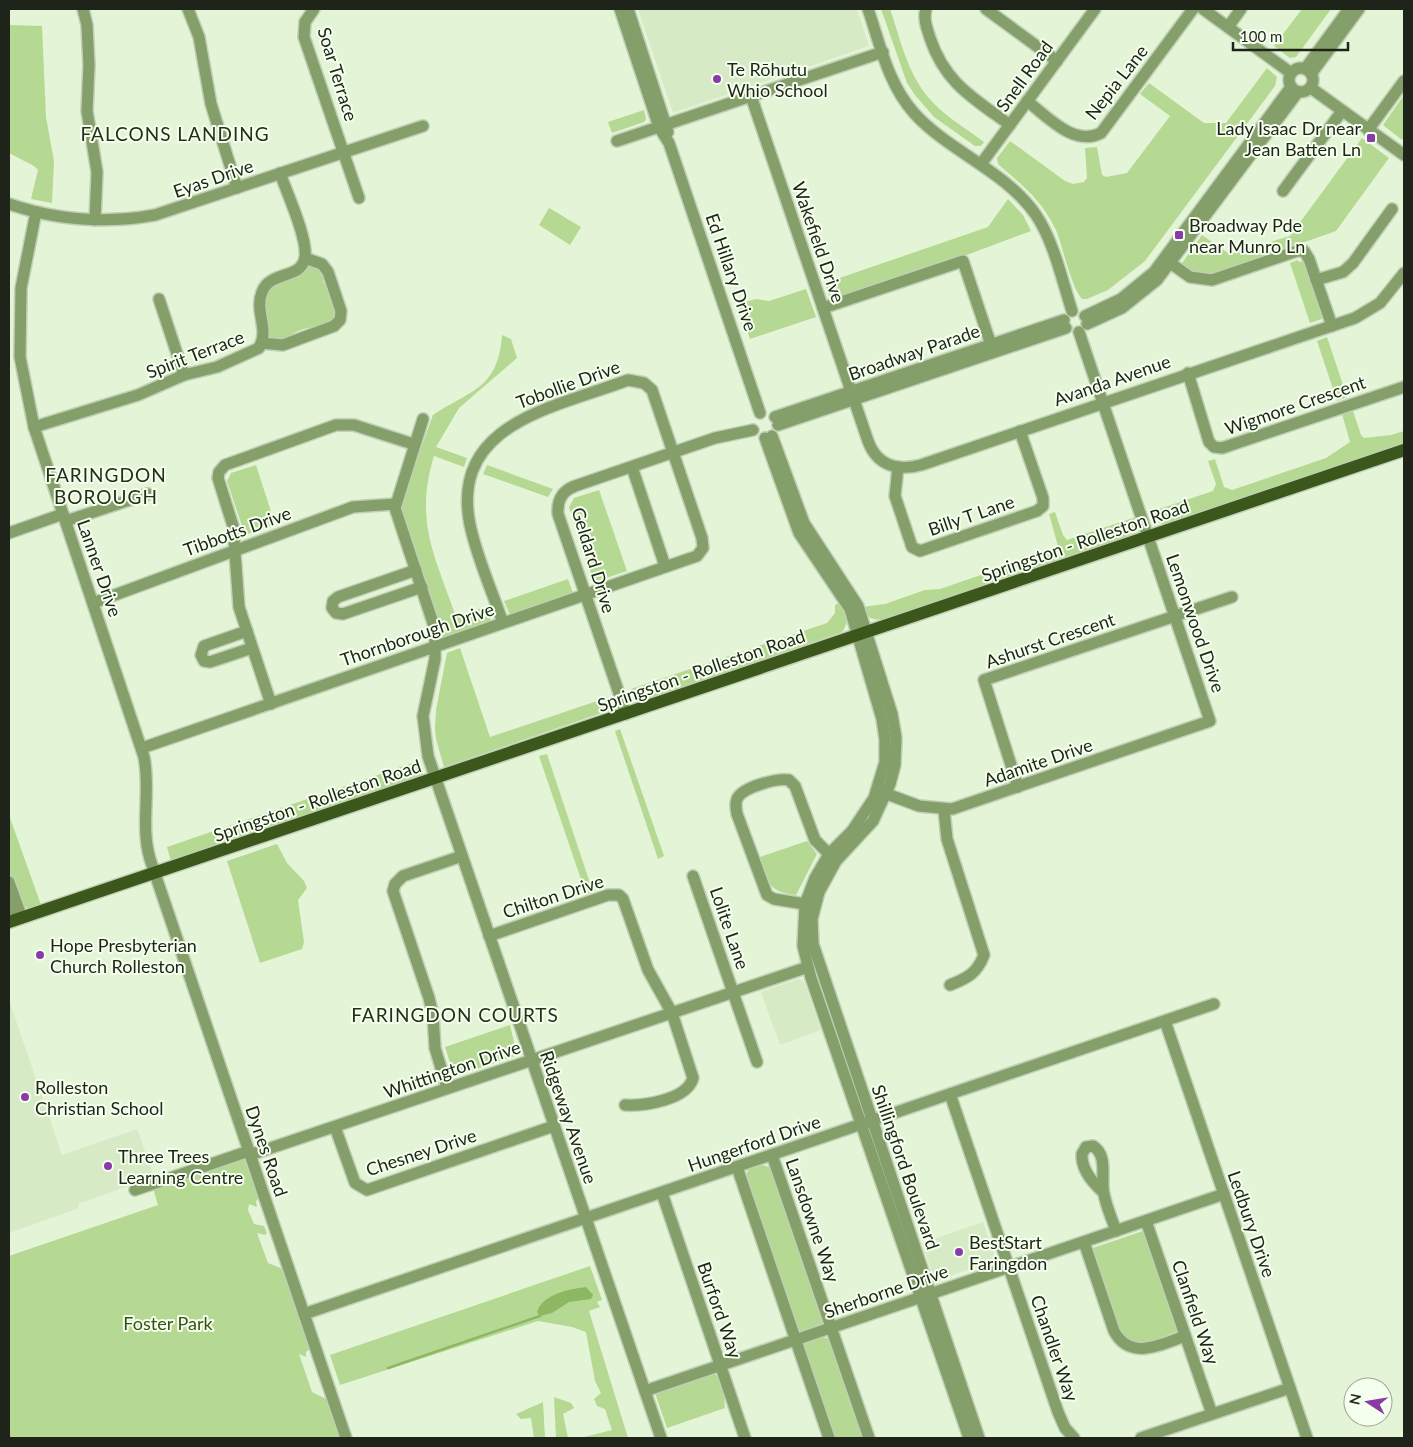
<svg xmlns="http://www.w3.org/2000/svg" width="1413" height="1447" viewBox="0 0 1413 1447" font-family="Lato,sans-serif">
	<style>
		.built { fill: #d7eac6 }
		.green { fill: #b5d992 }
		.water { fill: #8db763 }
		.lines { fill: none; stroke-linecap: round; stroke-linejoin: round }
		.stream { stroke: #8db763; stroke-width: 2.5 }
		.minor-casing { stroke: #c0cfb5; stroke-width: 14 }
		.major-casing { stroke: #c0cfb5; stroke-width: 15 }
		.minor { stroke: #849f6a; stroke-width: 11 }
		.major { stroke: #3c571b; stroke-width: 12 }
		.poi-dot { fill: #8a39a8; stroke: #f5ffed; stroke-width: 2 }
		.labels { text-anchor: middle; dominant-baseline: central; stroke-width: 4; stroke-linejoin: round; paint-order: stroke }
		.poi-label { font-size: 18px; fill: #1e2419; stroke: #f5ffed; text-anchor: start }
		.street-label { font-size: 18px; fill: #1e2419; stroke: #f5ffed }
		.park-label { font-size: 18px; fill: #365015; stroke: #f5ffed }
		.neighbourhood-label { font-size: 19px; letter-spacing: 1px; fill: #25301a; stroke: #f5ffed }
	</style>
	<rect width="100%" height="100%" fill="#e4f4d7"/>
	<g class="built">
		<polygon points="638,9 857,9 869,46 673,113"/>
		<polygon points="799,979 804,982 821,1030 780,1045 761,992"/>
		<polygon points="9,1000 62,1155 137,1129 154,1177 78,1204 79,1208 9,1233"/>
		<polygon points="983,1222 996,1260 935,1281 922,1243"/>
	</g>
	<g class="green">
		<path d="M881 9H890C900 38 907 72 928 97 943 115 965 128 984 142L981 146H975L934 117 915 95 907 83Z"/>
		<polygon points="1302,9 1331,9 1296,57 1290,58 1274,46"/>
		<polygon points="9,25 42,26 46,117 54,161 52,203 31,199 38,170 34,166 9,153"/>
		<path d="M1267 68 1277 77 1275 86 1145 261 1108 290 1087 299H1082C1071 287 1063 247 1056 230 1041 199 1023 186 998 164L997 158 1010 141 1065 181 1073 184 1084 182 1087 178 1085 148 1097 147 1102 175 1106 177 1127 173 1170 116 1140 94 1149 83 1204 123H1226Z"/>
		<polygon points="1404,95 1404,136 1402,140 1383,125"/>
		<polygon points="644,110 646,119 644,122 612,133 608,122"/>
		<polygon points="1362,138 1389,158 1336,231 1219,272 1220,274 1196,276 1180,266 1202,235 1228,253 1233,253 1290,236"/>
		<polygon points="1008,199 1023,215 1031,231 948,262 947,259 875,284 875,286 831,301 825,283 988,227"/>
		<polygon points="549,208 581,227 570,245 539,225"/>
		<polygon points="1298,260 1299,262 1306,260 1325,318 1310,323 1290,263"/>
		<path d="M313 265H317L325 276 323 281 337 312 334 322C320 328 297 325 287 340L270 339C271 321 254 296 276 285 283 281 291 280 298 277 304 274 306 267 313 265Z"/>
		<polygon points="806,289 816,317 750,339 738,304 756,299 769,301"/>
		<path d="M502 335 511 339 517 358 459 408 436 447 467 458 464 467 434 456C414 521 435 556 456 617L487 606 491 621 449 637 443 636 400 506 433 415C471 390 498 389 502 335Z"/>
		<polygon points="1327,337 1347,397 1337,401 1317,341"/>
		<polygon points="1353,411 1361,435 1364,438 1391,435 1404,431 1404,444 1193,516 1163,524 1151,520 1153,511 1213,491 1216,484 1208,461 1215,459 1224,487 1232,490 1326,458 1350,442 1342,414"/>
		<polygon points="256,465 275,524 245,535 227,481 231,473"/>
		<polygon points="487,465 553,489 548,497 483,474"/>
		<polygon points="599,490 627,571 594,582 569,507 574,498"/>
		<path d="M1055 512 1063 535 1067 540 1136 517C1138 527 1136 530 1128 536L900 614C884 619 869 626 862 607L885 604 925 590 940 589 1054 550 1058 546 1049 514Z"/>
		<polygon points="568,579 573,593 510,615 504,601"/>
		<path d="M841 602C847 614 850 621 842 632L636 703 631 689 827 623 835 613V605Z"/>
		<polygon points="460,648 490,737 609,697 613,709 444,767 436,739 435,728 436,710 447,653"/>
		<polygon points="620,729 664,856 658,859 615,731"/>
		<polygon points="547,754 593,892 586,894 539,756"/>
		<polygon points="418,761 423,775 171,861 167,847"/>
		<path d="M9 815 41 905 30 909C3 898 9 839 9 815Z"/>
		<path d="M807 841 817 854 796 895C766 891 770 883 760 857Z"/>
		<polygon points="277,844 287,863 304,881 307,888 298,900 304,942 302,949 260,963 227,861"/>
		<polygon points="510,1025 516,1050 515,1056 456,1076 454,1075 445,1047"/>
		<polygon points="238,1159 244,1159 259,1198 256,1201 257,1207 249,1204 248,1210 254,1224 264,1226 267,1233 265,1235 257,1233 268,1263 283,1269 310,1349 306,1352 306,1357 299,1354 312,1392 328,1400 341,1438 9,1438 9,1256 158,1205 153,1188"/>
		<polygon points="762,1165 770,1167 823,1321 822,1325 800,1332 745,1177 749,1169"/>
		<path d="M1143 1231 1178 1331C1159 1338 1133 1354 1120 1329L1093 1248Z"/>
		<polygon points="590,1266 602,1300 597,1302 600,1307 589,1311 628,1438 580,1438 612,1430 605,1409 597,1406 594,1399 601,1393 595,1381 586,1332 572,1327 538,1321 340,1385 330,1355"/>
		<polygon points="822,1337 830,1339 864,1438 834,1438 804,1348 805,1343"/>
		<path d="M714 1374C725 1379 724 1398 725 1408L667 1428 655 1393Z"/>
		<polygon points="554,1397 571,1403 574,1408 563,1414 568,1438 556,1438"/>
		<polygon points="543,1402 545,1438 534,1438 531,1418 521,1419 516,1414"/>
	</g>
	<path class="water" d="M586 1287 593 1295 591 1299 569 1302 552 1313 540 1316 537 1312C543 1294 569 1289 586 1287Z"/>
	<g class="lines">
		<polyline class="stream" points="388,1368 540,1316"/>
		<defs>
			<g id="minor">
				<polyline points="83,9 87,25 89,65 87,111 97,172 95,220"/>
				<polyline points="188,9 199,37 211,104 237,188"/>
				<polyline points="314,9 305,22 304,37 359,198"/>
				<polyline points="620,9 659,127 669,143 760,413"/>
				<polyline points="628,9 668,132"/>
				<path d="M868 9C880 44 888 84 914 113 949 152 1005 170 1036 215 1054 242 1062 280 1072 311"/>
				<path d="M926 9C923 19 927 28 930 38 945 83 973 98 1010 125"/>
				<polyline points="986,9 1057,61"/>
				<polyline points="1203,9 1291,73"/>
				<polyline points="1228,27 1241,9"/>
				<circle cx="1301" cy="80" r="12"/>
				<polyline points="1305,69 1349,9"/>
				<polyline points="1311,74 1359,9"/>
				<polyline points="1311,88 1404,155"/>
				<path d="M751 96 868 441C877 466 898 471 921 465L1355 318 1380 303 1404 273"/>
				<path d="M1027 101C1048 117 1074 147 1101 133L1193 9"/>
				<polyline points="1368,130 1404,81"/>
				<polyline points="617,141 883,52"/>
				<polyline points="981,164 1095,9"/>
				<polyline points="1283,191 1342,111"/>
				<path d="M9 204C56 220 105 224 155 215L423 126"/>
				<path d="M36 212 21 288 20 357 34 427 144 757C151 791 140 825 150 859L346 1438"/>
				<polyline points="1166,260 1190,277 1212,280 1297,251 1304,251 1309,259 1332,326"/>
				<polyline points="1316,280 1343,272 1353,263 1392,209"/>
				<polyline points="159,299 184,375"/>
				<polyline points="823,308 963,261 993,351"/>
				<polyline points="1085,316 1121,299 1154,272 1291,87"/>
				<polyline points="1087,324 1122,308 1157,280 1298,92"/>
				<polyline points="261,343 283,345 334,326 340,320 341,311 328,272 322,264 305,258"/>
				<polyline points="1188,373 1209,442 1214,447 1222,448 1404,387"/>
				<polyline points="775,417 1064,320"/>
				<polyline points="423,419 395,508 435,629 435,659 423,716 428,756 661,1438"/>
				<polyline points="778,425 1066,328"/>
				<path d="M34 427 138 395 184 375 217 367 259 348C270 329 254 312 262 292 267 278 282 277 293 272 299 270 304 264 305 258 308 239 287 193 280 173"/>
				<polyline points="772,436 804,523 858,606 892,714 896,738 895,765 890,784 873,821 836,861 819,892 812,919 813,944 979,1438"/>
				<polyline points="765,438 799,533 850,609 882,719 885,739 885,762 874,798 852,831 829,854 815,878 805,904 803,946 811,978 969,1438"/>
				<polyline points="632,467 665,566"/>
				<polyline points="898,467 895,496 912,547 920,551 1037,511 1043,506 1043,498 1020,431"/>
				<polyline points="66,521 148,494"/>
				<polyline points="9,533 63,514"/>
				<polyline points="416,570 338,597 333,601 332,608 336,613 343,614 422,587"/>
				<polyline points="93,603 353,507 395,504"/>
				<polyline points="247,631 204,646 201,655 204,661 210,662 252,648"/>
				<polyline points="271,704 239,607 233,526 218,478 219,472 225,465 336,425 354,425 413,444"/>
				<path d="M626 714 558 514C557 500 562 491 575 486L715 438 753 430"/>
				<path d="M142 748 697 556 703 548 702 538 652 390 644 383 628 380C558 407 449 422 470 525 477 558 492 591 503 623"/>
				<polyline points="1018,787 984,680 1232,597"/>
				<polyline points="879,791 919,806 952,809 1210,721 1079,332"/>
				<path d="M944 810 947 839 984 955C977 973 968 978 950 985"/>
				<polyline points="693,876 757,1062"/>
				<polyline points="9,882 22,918"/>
				<polyline points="9,904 13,921"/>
				<path d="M805 904 774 899 767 895 737 814C736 809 735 804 737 799 742 787 777 778 789 780L795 786 815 840 829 854"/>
				<path d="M489 936 608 895H619L623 899 648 970 672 1013 693 1078C687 1100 644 1106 625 1105"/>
				<polyline points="1165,1021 1307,1438"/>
				<polyline points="447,1088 435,1048 433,1015 429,998 393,891 395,884 403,876 462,856"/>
				<polyline points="950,1094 1058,1412 1065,1428 1074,1438"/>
				<polyline points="335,1127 355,1183 367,1190 554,1126"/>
				<polyline points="250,1155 808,967"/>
				<polyline points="772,1155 869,1438"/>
				<polyline points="737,1167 829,1438"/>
				<polyline points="135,1190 249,1151"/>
				<path d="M1103 1192C1093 1183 1081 1169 1082 1154L1086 1147 1093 1146C1109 1156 1100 1179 1104 1194 1106 1206 1112 1219 1116 1231"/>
				<polyline points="662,1193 745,1438"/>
				<polyline points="1146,1221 1212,1414"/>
				<path d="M1084 1242 1114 1331C1130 1361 1161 1345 1185 1336"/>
				<polyline points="304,1314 1214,1004"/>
				<polyline points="645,1391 1224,1194"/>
				<polyline points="1141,1438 1290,1388"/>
			</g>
			<polyline id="major" points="9,922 1404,450"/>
		</defs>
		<use href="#minor" class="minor-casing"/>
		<use href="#major" class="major-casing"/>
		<use href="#minor" class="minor"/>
		<use href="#major" class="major"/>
	</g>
	<g class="poi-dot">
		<circle cx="717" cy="79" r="5"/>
		<rect x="1366" y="133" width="10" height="10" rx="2.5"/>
		<rect x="1174" y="230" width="10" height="10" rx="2.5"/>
		<circle cx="40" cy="955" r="5"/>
		<circle cx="25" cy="1097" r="5"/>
		<circle cx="108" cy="1166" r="5"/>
		<circle cx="959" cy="1252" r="5"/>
	</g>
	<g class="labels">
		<g class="poi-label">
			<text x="727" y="69">Te Rōhutu<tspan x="727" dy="21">Whio School</tspan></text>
			<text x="1361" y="128" text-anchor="end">Lady Isaac Dr near<tspan x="1361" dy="21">Jean Batten Ln</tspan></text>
			<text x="1189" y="225">Broadway Pde<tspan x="1189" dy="21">near Munro Ln</tspan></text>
			<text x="50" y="945">Hope Presbyterian<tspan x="50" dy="21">Church Rolleston</tspan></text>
			<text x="35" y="1087">Rolleston<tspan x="35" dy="21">Christian School</tspan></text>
			<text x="118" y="1156">Three Trees<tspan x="118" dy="21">Learning Centre</tspan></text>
			<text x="969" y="1242">BestStart<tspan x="969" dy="21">Faringdon</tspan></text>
		</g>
		<g class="street-label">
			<text transform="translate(338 74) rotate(73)">Soar Terrace</text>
			<text transform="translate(1024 76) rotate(-54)">Snell Road</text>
			<text transform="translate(1116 82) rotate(-52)">Nepia Lane</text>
			<text transform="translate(213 178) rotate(-19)">Eyas Drive</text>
			<text transform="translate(819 242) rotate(71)">Wakefield Drive</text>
			<text transform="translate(732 272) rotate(71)">Ed Hillary Drive</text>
			<text transform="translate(914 352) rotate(-19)">Broadway Parade</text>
			<text transform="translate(195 354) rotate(-21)">Spirit Terrace</text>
			<text transform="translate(1112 380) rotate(-19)">Avanda Avenue</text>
			<text transform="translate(568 384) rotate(-20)">Tobollie Drive</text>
			<text transform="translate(1295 405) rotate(-19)">Wigmore Crescent</text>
			<text transform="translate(971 515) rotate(-19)">Billy T Lane</text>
			<text transform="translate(237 531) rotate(-20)">Tibbotts Drive</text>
			<text transform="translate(1085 540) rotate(-19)">Springston - Rolleston Road</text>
			<text transform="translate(594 560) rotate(73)">Geldard Drive</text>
			<text transform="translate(100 568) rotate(71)">Lanner Drive</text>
			<text transform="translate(1196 623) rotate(71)">Lemonwood Drive</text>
			<text transform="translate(417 634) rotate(-19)">Thornborough Drive</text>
			<text transform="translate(1050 640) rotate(-19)">Ashurst Crescent</text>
			<text transform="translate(701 670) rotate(-19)">Springston - Rolleston Road</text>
			<text transform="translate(1038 762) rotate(-19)">Adamite Drive</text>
			<text transform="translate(317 800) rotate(-19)">Springston - Rolleston Road</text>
			<text transform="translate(553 896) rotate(-18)">Chilton Drive</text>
			<text transform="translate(730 928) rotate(71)">Lolite Lane</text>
			<text transform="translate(452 1069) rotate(-19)">Whittington Drive</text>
			<text transform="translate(569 1117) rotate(71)">Ridgeway Avenue</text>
			<text transform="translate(754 1143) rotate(-19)">Hungerford Drive</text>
			<text transform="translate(267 1151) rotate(71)">Dynes Road</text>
			<text transform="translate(421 1152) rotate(-18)">Chesney Drive</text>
			<text transform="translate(906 1167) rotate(71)">Shillingford Boulevard</text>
			<text transform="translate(813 1220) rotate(71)">Lansdowne Way</text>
			<text transform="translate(1252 1224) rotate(71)">Ledbury Drive</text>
			<text transform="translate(886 1291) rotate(-19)">Sherborne Drive</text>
			<text transform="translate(720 1310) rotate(71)">Burford Way</text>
			<text transform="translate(1196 1312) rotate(71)">Clanfield Way</text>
			<text transform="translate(1055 1348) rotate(71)">Chandler Way</text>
		</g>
		<g class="park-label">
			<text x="168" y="1323">Foster Park</text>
		</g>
		<g class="neighbourhood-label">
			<text x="175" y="133">FALCONS LANDING</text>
			<text x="106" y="474">FARINGDON<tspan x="106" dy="22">BOROUGH</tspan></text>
			<text x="455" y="1014">FARINGDON COURTS</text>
		</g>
	</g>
	<rect width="1413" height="1447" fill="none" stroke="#1e2419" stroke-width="20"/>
	<g transform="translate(1368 1402) rotate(282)"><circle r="24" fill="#f5ffed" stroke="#9fa798"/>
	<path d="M0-4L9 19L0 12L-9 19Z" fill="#8a39a8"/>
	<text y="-8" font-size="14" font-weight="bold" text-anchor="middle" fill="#1e2419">N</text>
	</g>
	<path d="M1233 42v8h115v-8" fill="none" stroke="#1e2419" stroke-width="2.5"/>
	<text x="1240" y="42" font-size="15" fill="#1e2419" stroke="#f5ffed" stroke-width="4" paint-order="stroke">100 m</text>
</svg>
